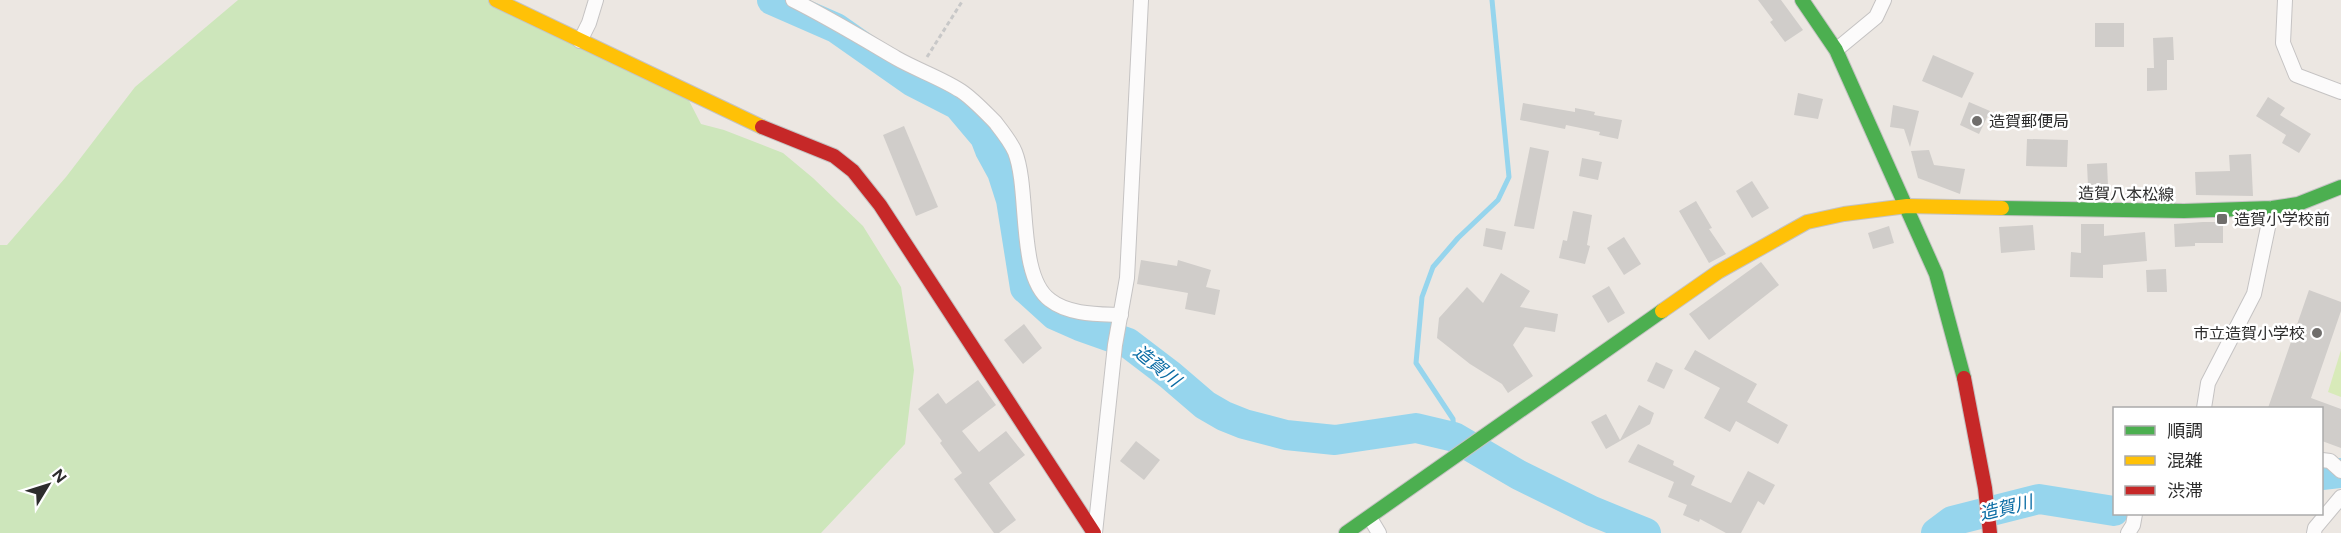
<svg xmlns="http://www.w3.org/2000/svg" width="2341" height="533" viewBox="0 0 2341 533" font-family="Figtree,'Noto Sans JP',sans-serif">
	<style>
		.green { fill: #cde6bb }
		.pitch { fill: #d8eab9 }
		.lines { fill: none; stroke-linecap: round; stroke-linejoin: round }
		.stream { stroke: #96d5ed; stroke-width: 5 }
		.river { stroke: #96d5ed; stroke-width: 30 }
		.building { fill: #d0cdca }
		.street-casing { stroke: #c5c3c3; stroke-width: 16 }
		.fast-casing { stroke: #c5c3c3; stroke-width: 16 }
		.slow-casing { stroke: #c5c3c3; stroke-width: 16 }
		.jam-casing { stroke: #c5c3c3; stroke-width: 16 }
		.path { stroke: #c8c8c8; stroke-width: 3; stroke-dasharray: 4.5 3; stroke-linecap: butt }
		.street { stroke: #fcfbfb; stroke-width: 14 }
		.fast { stroke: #4caf50; stroke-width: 14 }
		.slow { stroke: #ffc107; stroke-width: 14 }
		.jam { stroke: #c62828; stroke-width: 14 }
		.poi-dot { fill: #706e6c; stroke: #fff; stroke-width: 2 }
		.labels { text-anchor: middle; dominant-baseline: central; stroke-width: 5; stroke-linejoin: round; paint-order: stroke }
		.poi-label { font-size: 16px; fill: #2d2d2d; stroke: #fff; text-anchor: start }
		.street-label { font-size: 16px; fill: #2d2d2d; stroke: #fff }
		.water-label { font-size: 18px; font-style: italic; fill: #0a6ca4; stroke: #fff }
	</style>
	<rect width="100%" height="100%" fill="#ece7e2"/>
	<polygon class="green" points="238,0 498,0 682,87 701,124 724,130 783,153 813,178 863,226 901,287 914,370 905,444 821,533 0,533 0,245 7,245 66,177 135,87"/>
	<polygon class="pitch" points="2341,350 2341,397 2328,392"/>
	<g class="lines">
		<polyline class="stream" points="1454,437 1453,419 1416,363 1422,297 1433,267 1458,238 1498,200 1509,177 1492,0"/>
		<g class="river">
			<polyline points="772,0 836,28 913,82 958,105 985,137 990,150 1002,172 1011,200 1025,288 1055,315 1080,326 1128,343 1170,375 1205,405 1224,416 1244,424 1286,435 1335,440 1416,428 1454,437 1519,475 1592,511 1646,533"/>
			<polyline points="2322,475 2341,473"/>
			<polyline points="1936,533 1952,521 2039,499 2114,511"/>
		</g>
	</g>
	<g class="building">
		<polygon points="1758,0 1781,0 1803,30 1785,42 1770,22 1773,20"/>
		<rect x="2095" y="23" width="29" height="24"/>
		<polygon points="2173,37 2174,60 2167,60 2167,90 2147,91 2147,68 2154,68 2153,38"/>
		<polygon points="1933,55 1974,73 1962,98 1922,81"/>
		<polygon points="1798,93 1823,99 1818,119 1794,115"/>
		<polygon points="2268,97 2285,108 2280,115 2311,134 2299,153 2282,143 2286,135 2256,116"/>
		<polygon points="1969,102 1990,111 1979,134 1960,125"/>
		<polygon points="1523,103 1575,112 1575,108 1595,112 1594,115 1622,120 1618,139 1599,135 1600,132 1566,125 1565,129 1520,120"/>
		<polygon points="1893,105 1919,111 1910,147 1904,129 1890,127"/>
		<polygon points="904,126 938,207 916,216 883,135"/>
		<polygon points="2027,139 2068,140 2067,167 2026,166"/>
		<polygon points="1530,147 1549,151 1534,229 1514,226"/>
		<polygon points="1929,150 1934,165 1965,169 1960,194 1918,178 1911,151"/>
		<polygon points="2251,154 2253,196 2196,195 2195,172 2230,171 2229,155"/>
		<polygon points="1582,158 1602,162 1598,180 1579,176"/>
		<polygon points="2107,163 2108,186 2088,186 2087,164"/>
		<polygon points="1752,181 1769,208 1752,218 1736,191"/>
		<polygon points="1696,201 1712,228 1709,229 1726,254 1709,263 1679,211"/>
		<polygon points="1573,211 1592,215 1587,245 1590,246 1585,264 1559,258 1563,240 1567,241"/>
		<polygon points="2203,222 2223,222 2223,243 2195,243 2195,246 2175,247 2174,224"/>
		<polygon points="2081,224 2104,224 2104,236 2145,232 2147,261 2103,265 2103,278 2070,277 2071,252 2081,253"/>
		<polygon points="2033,225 2035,250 2001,253 1999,227"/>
		<polygon points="1889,226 1894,243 1873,249 1868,233"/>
		<polygon points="1486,228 1506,232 1502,250 1483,246"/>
		<polygon points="1624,237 1641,264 1624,275 1607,248"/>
		<polygon points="1141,260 1177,266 1178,260 1211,270 1206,287 1220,290 1215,315 1185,309 1188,293 1137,284"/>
		<polygon points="1761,262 1779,285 1709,340 1689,314"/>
		<polygon points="2166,269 2167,292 2147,292 2146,270"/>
		<polygon points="1501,273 1530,291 1520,307 1558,314 1555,332 1525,327 1513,345 1533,376 1508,393 1502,384 1470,364 1437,338 1439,318 1467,287 1483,303"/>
		<polygon points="1609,286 1625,313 1608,323 1592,296"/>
		<polygon points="2309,290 2341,302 2341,311 2311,398 2341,409 2341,448 2322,441 2322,408 2268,408"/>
		<polygon points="1024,324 1042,348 1023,364 1004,340"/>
		<polygon points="1695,350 1757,384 1747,402 1788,425 1778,444 1736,421 1730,432 1704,418 1720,388 1684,369"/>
		<polygon points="1656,362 1673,370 1664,389 1647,381"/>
		<polygon points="978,380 996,405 962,431 979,452 1006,431 1025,455 989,483 1016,520 999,533 994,533 954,479 962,473 940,443 942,441 918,409 938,393 946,404"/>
		<polygon points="1639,405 1654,413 1650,424 1606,449 1591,422 1606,414 1620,440"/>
		<polygon points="1136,441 1160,460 1144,480 1120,461"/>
		<polygon points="1638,444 1674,461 1673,465 1695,476 1691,485 1731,503 1748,471 1775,485 1764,505 1758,501 1741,533 1726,533 1700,519 1699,522 1683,515 1687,505 1668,497 1674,482 1628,462"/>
	</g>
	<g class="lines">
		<defs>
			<g id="street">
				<path d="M793 0C829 18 862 38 896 58 917 70 941 78 961 91 973 99 985 112 995 122 1002 131 1011 142 1015 152 1030 190 1017 276 1050 300 1069 315 1099 314 1121 315"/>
				<polyline points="2285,0 2283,43 2296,75 2341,92"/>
				<polyline points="580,41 589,23 596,0"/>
				<polyline points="1836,50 1876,17 1884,0"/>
				<polyline points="2204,408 2208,383 2254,294 2272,208"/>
				<polyline points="2322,460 2330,461 2341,471"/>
				<polyline points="1370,518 1379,533"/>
				<polyline points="1095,533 1115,345 1127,278 1141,0"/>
				<polyline points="2128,533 2133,525 2135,514"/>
				<polyline points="2314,533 2315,528 2341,497"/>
			</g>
			<g id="fast">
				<polyline points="1802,0 1836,50 1936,274 1964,378"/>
				<polyline points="2002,208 2184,211 2272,208 2298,204 2341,187"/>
				<polyline points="1346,533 1662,311"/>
			</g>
			<g id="slow">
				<polyline points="496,0 762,127"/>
				<polyline points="1662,311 1718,272 1807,222 1844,214 1907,206 2002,208"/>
			</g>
			<g id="jam">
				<polyline points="762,127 834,156 853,171 880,205 1094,533"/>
				<polyline points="1964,378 1985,488 1990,533"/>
			</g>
		</defs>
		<use href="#street" class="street-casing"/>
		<use href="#fast" class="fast-casing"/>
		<use href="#slow" class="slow-casing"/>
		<use href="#jam" class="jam-casing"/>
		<polyline class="path" points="927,57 963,0"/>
		<use href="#street" class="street"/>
		<use href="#fast" class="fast"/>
		<use href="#slow" class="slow"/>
		<use href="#jam" class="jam"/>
	</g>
	<g class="poi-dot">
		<circle cx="1977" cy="121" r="6"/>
		<rect x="2216" y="213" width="12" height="12" rx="3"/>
		<circle cx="2317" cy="333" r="6"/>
	</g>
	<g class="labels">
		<g class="poi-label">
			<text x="1989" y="121">造賀郵便局</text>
			<text x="2234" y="219">造賀小学校前</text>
			<text x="2305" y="333" text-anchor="end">市立造賀小学校</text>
		</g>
		<g class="street-label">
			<text transform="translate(2126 194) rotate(1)">造賀八本松線</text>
		</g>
		<g class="water-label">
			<text transform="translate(1157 366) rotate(39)">造賀川</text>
			<text transform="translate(2006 508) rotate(-14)">造賀川</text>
		</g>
	</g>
	<rect x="2113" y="407" width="210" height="108" fill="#ffffff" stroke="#ababab" stroke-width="1.5"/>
	<rect x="2125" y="426" width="30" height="9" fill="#4caf50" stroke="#ababab" stroke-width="1.5"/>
	<text x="2167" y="437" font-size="18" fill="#2d2d2d">順調</text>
	<rect x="2125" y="456" width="30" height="9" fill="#ffc107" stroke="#ababab" stroke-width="1.5"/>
	<text x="2167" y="467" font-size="18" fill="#2d2d2d">混雑</text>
	<rect x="2125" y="486" width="30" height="9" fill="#c62828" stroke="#ababab" stroke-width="1.5"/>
	<text x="2167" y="497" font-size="18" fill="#2d2d2d">渋滞</text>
	<g transform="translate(48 485) rotate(52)" stroke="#ffffff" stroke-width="4.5" paint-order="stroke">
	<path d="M0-4.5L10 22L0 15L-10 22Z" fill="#2d2d2d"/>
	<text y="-9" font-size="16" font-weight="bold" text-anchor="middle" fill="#2d2d2d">N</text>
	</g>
</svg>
